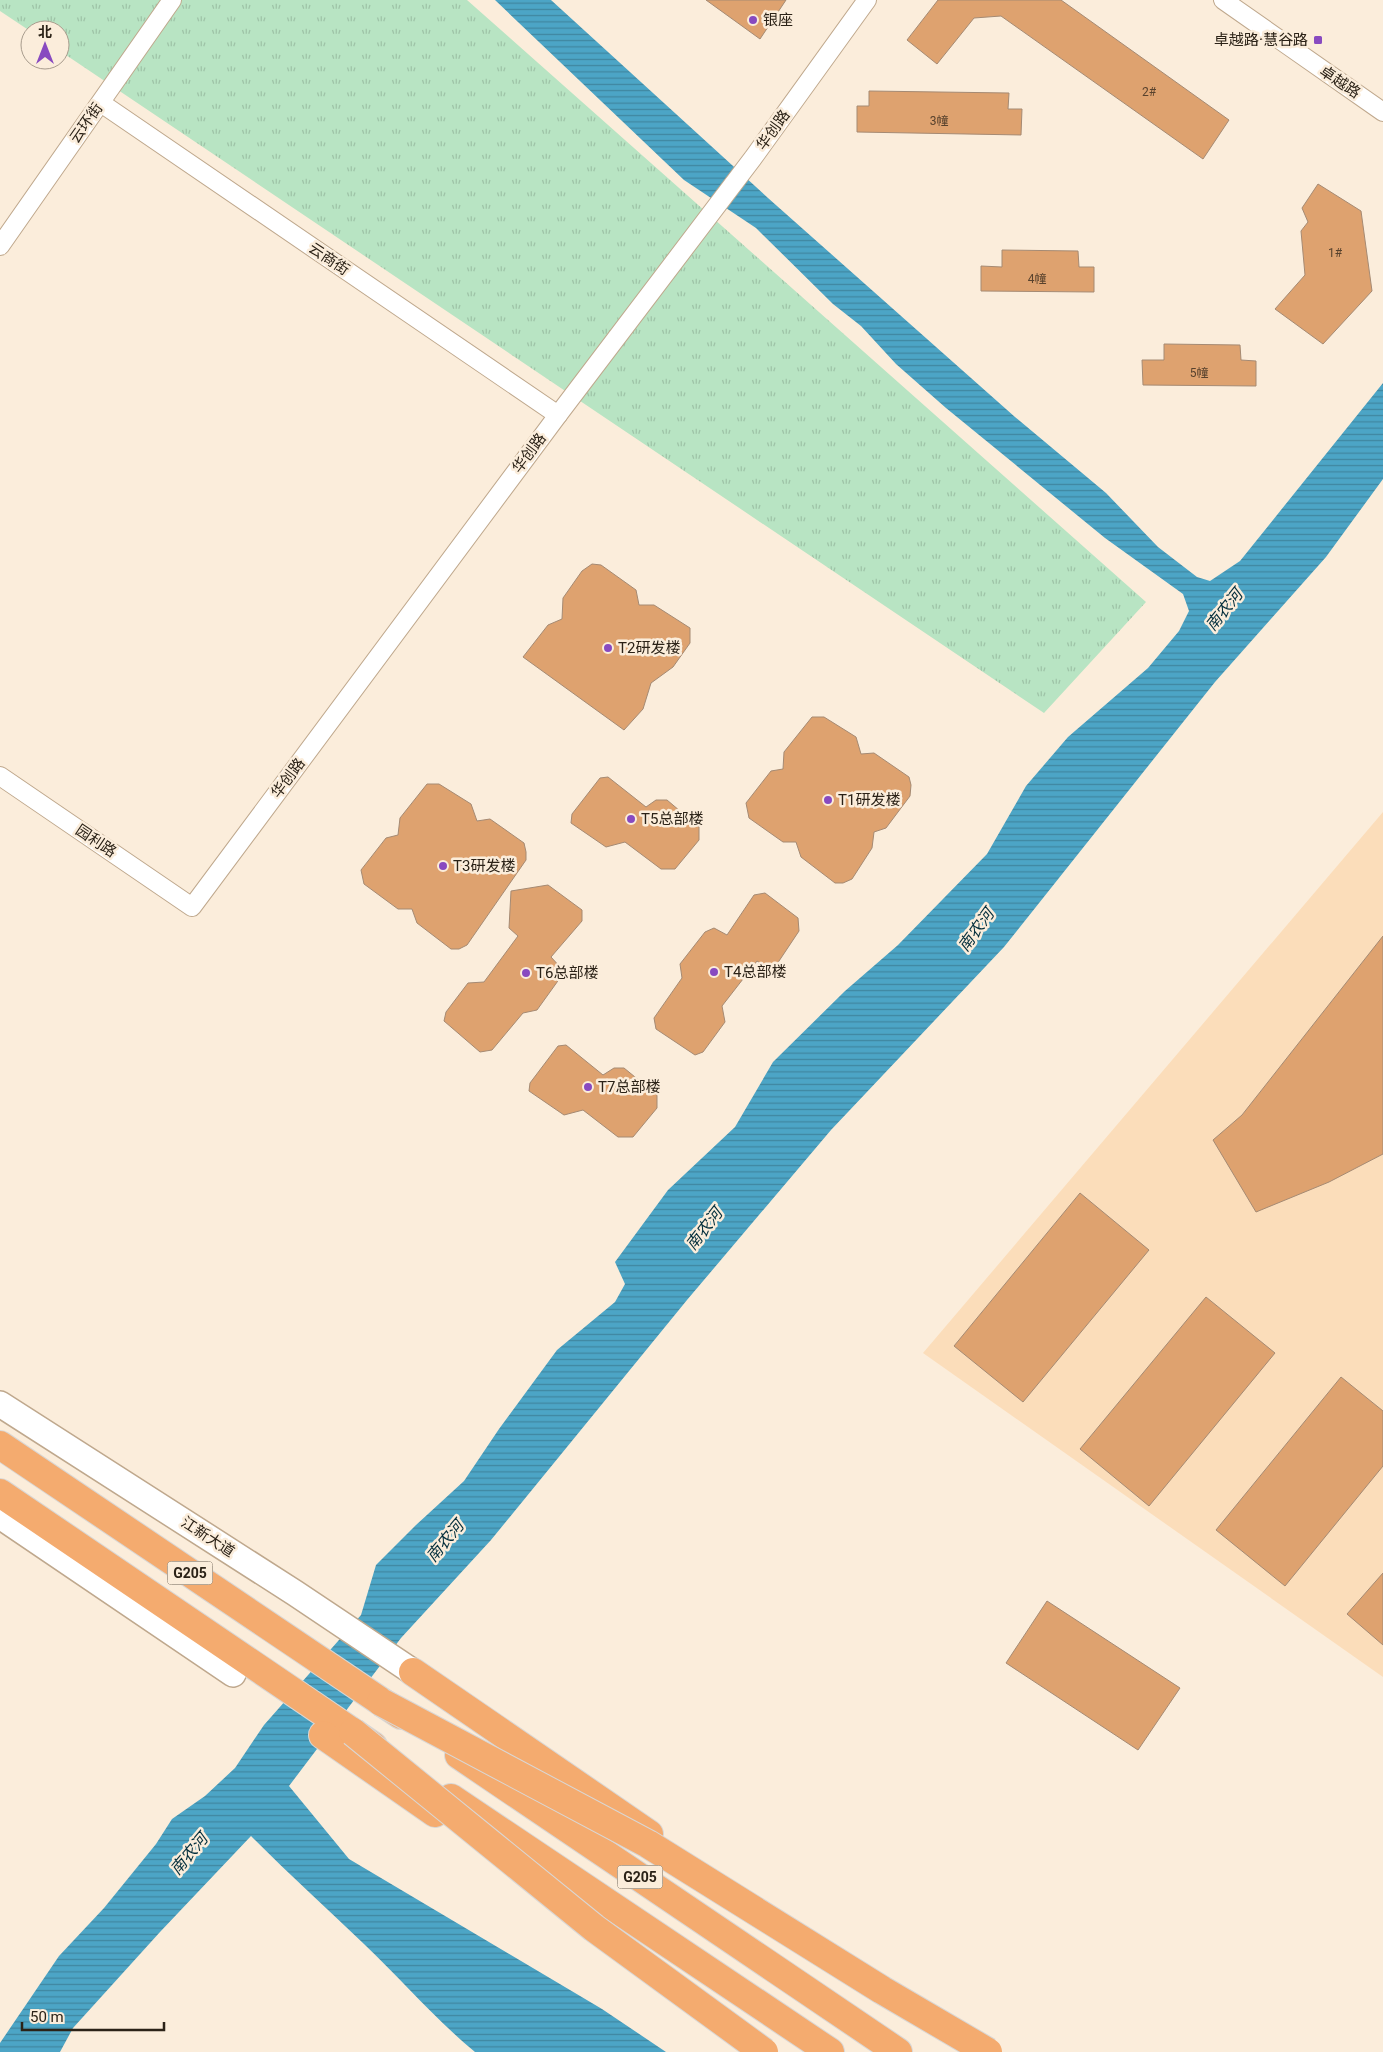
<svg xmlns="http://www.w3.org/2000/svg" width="1383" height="2052" viewBox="0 0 1383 2052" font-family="Roboto,'Noto Sans SC',sans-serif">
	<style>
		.built { fill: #fbddba }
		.grass { fill: url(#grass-tufts) }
		.water { fill: url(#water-rules) }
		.building { fill: #dea26f; stroke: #a58a73 }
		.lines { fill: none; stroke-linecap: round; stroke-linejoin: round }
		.street-casing { stroke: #bfa88d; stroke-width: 20 }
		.secondary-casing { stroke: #bfa88d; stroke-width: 28 }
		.highway-casing { stroke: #d9d7d5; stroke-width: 30 }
		.street { stroke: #fff; stroke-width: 18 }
		.secondary { stroke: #fff; stroke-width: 25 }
		.highway { stroke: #f4ab6f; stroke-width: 28 }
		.highway-bridge-casing { stroke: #d9d7d5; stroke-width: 30; stroke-linecap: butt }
		.highway-bridge { stroke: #f4ab6f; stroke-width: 28 }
		.poi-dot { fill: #884ac0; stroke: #fbeddb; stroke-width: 2 }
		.labels { text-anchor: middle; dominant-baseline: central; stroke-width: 5; stroke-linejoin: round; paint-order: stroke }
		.number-label { font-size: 12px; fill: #58422d }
		.shield { fill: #fbeddb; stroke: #695f52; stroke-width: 1 }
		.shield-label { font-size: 14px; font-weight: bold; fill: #2b2217 }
		.poi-label { font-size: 15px; fill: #2b2217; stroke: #fbeddb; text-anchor: start }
		.street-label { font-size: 15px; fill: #2b2217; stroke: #fbeddb }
		.water-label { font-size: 16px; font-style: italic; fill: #032e3c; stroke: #fbeddb }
	</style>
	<defs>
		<pattern id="grass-tufts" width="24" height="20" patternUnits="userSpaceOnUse" patternTransform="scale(1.25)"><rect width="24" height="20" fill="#b8e4c3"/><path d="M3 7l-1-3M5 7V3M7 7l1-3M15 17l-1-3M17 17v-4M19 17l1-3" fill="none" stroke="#9ec3a7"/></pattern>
		<pattern id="water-rules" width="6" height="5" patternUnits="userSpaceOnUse" patternTransform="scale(1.25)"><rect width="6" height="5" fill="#4ca5c6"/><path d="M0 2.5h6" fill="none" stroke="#3f86a0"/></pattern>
	</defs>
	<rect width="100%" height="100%" fill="#fbeddb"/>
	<polygon class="built" points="1383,812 1383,1677 923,1353"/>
	<polygon class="grass" points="0,0 467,0 1146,602 1044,713 60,51 60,30 30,31 0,11"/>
	<path class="water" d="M495 0H551L768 198 1015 417 1106 493 1158 547 1197 577 1210 581 1240 561 1383 383V479L1326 557 1215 682 1004 947 831 1130 687 1300 491 1540 401 1638 289 1786 349 1859 602 2009 666 2052H475C435 2019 401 1979 364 1944 326 1908 288 1873 251 1836L160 1932 73 2028 60 2052H0V2043L59 1956 104 1908 156 1844 172 1819 205 1796 235 1768 264 1725 361 1615 376 1565 416 1525 464 1481 499 1429 557 1350 615 1302 625 1284 615 1262 668 1190 735 1127 773 1062 845 991 898 945 987 854 1026 786 1068 737 1148 668 1179 631 1189 611 1183 594 1105 538 946 408 896 364 861 326 833 304 756 228 684 180Z"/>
	<g class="building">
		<polygon points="706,0 786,0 760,39"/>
		<polygon points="938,0 1061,0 1229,120 1203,159 1001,16 974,18 937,64 907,40"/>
		<polygon points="869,91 1009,93 1008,109 1022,109 1021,135 857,132 857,106 869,106"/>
		<polygon points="1318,184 1361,211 1372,291 1323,344 1275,309 1305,275 1301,231 1308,222 1302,208"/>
		<polygon points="1002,250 1078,251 1079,267 1094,267 1094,292 981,291 981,266 1002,267"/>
		<polygon points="1164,344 1240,345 1241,360 1256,361 1256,386 1143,385 1142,360 1164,360"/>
		<polygon points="592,564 601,565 636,590 639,605 654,605 690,628 690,643 673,667 651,683 643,709 624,730 523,657 548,625 562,619 563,598 582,571"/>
		<polygon points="812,717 824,717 856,737 861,754 874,753 909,777 911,785 910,796 886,828 874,832 872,848 852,879 843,883 835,883 801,857 796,842 783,842 749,818 746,803 771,771 783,769 784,752"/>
		<polygon points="608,777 646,807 656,800 667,800 699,827 699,840 675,869 661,869 625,842 606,847 571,823 572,814 600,778"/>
		<polygon points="427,784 439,784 471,804 477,821 490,819 524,843 526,852 526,860 467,945 459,949 451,949 417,923 412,909 398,909 364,884 361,870 386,838 398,835 400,818"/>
		<polygon points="548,885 582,910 582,921 551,957 561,968 560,978 537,1010 523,1013 492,1050 480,1052 444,1021 446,1012 468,983 484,982 518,936 509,928 511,891"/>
		<polygon points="765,893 798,918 799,931 777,964 767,967 757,961 722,1006 725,1022 703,1052 695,1055 656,1029 654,1018 682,978 680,964 705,932 714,928 727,935 754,895"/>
		<polygon points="1383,936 1383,1154 1329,1182 1256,1212 1213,1140 1242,1115"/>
		<polygon points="566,1045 603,1075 614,1068 624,1068 657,1095 657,1108 633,1137 618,1137 583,1110 564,1115 529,1091 530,1083 558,1046"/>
		<polygon points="1080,1193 1149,1250 1023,1402 954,1346"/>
		<polygon points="1206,1297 1275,1353 1149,1506 1080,1449"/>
		<polygon points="1341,1377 1383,1411 1383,1466 1285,1586 1216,1530"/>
		<polygon points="1383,1573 1383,1645 1347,1614"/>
		<polygon points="1047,1601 1180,1688 1138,1750 1006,1663"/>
	</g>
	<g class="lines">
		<defs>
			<g id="street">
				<polyline points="1223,0 1383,112"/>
				<polyline points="101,103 558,415"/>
				<polyline points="0,246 172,0"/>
				<polyline points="0,776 192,907 558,415 753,158 867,0"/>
			</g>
			<g id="secondary">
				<polyline points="0,1404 295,1593 413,1672"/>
				<polyline points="0,1516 233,1674"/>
			</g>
			<g id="highway">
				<polyline points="0,1445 401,1715"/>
				<polyline points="0,1493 373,1746"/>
				<polyline points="413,1672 649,1834"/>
				<polyline points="323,1735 435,1813"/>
				<polyline points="459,1755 898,2052"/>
				<polyline points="451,1798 830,2052"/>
			</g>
		</defs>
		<use href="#street" class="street-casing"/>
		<use href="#secondary" class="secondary-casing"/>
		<use href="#highway" class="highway-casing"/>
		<use href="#street" class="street"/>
		<use href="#secondary" class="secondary"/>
		<use href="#highway" class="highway"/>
		<defs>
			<g id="highway-bridge">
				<polyline points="381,1702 648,1844 882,1990 988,2052"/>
				<polyline points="353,1732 594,1928 764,2052"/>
			</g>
		</defs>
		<use href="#highway-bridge" class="highway-bridge-casing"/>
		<use href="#highway-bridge" class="highway-bridge"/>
	</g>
	<g class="poi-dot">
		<circle cx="753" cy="20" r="5"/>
		<rect x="1313" y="35" width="10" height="10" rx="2.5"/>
		<circle cx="608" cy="648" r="5"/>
		<circle cx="828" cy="800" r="5"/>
		<circle cx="631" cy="819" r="5"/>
		<circle cx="443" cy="866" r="5"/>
		<circle cx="714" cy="972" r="5"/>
		<circle cx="526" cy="973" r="5"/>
		<circle cx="588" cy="1087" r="5"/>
	</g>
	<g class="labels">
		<g class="number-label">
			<text x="1149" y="92">2#</text>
			<text x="939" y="121">3幢</text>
			<text x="1335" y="253">1#</text>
			<text x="1037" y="279">4幢</text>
			<text x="1199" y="373">5幢</text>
		</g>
		<g class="shield">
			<rect x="167.5" y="1561.5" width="45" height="23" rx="4"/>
			<rect x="617.5" y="1865.5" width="45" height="23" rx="4"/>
		</g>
		<g class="shield-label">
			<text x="190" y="1573">G205</text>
			<text x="640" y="1877">G205</text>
		</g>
		<g class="poi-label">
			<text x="763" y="20">银座</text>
			<text x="1308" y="40" text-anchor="end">卓越路·慧谷路</text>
			<text x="618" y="648">T2研发楼</text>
			<text x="838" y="800">T1研发楼</text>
			<text x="641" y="819">T5总部楼</text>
			<text x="453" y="866">T3研发楼</text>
			<text x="724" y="972">T4总部楼</text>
			<text x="536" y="973">T6总部楼</text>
			<text x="598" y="1087">T7总部楼</text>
		</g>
		<g class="street-label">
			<text transform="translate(1340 82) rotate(34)">卓越路</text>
			<text transform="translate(86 123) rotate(-55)">云环街</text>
			<text transform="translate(773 130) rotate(-54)">华创路</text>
			<text transform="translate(329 259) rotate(34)">云商街</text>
			<text transform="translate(529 453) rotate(-53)">华创路</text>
			<text transform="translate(288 778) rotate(-53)">华创路</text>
			<text transform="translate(96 841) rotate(34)">园利路</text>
			<text transform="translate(208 1537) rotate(33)">江新大道</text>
		</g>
		<g class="water-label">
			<text transform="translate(1224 610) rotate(-51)">南农河</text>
			<text transform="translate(976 930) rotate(-54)">南农河</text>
			<text transform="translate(704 1229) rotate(-52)">南农河</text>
			<text transform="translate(445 1541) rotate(-50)">南农河</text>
			<text transform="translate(189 1854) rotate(-50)">南农河</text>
		</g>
	</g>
	<g transform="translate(45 45)"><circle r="24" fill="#fbeddb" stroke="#a89c8d"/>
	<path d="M0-4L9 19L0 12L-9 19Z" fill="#884ac0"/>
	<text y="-8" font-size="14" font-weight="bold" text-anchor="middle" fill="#2b2217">北</text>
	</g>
	<path d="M22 2022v8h142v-8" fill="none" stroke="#2b2217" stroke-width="2.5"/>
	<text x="30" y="2022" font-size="15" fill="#2b2217" stroke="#fbeddb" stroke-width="4" paint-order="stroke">50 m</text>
</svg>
